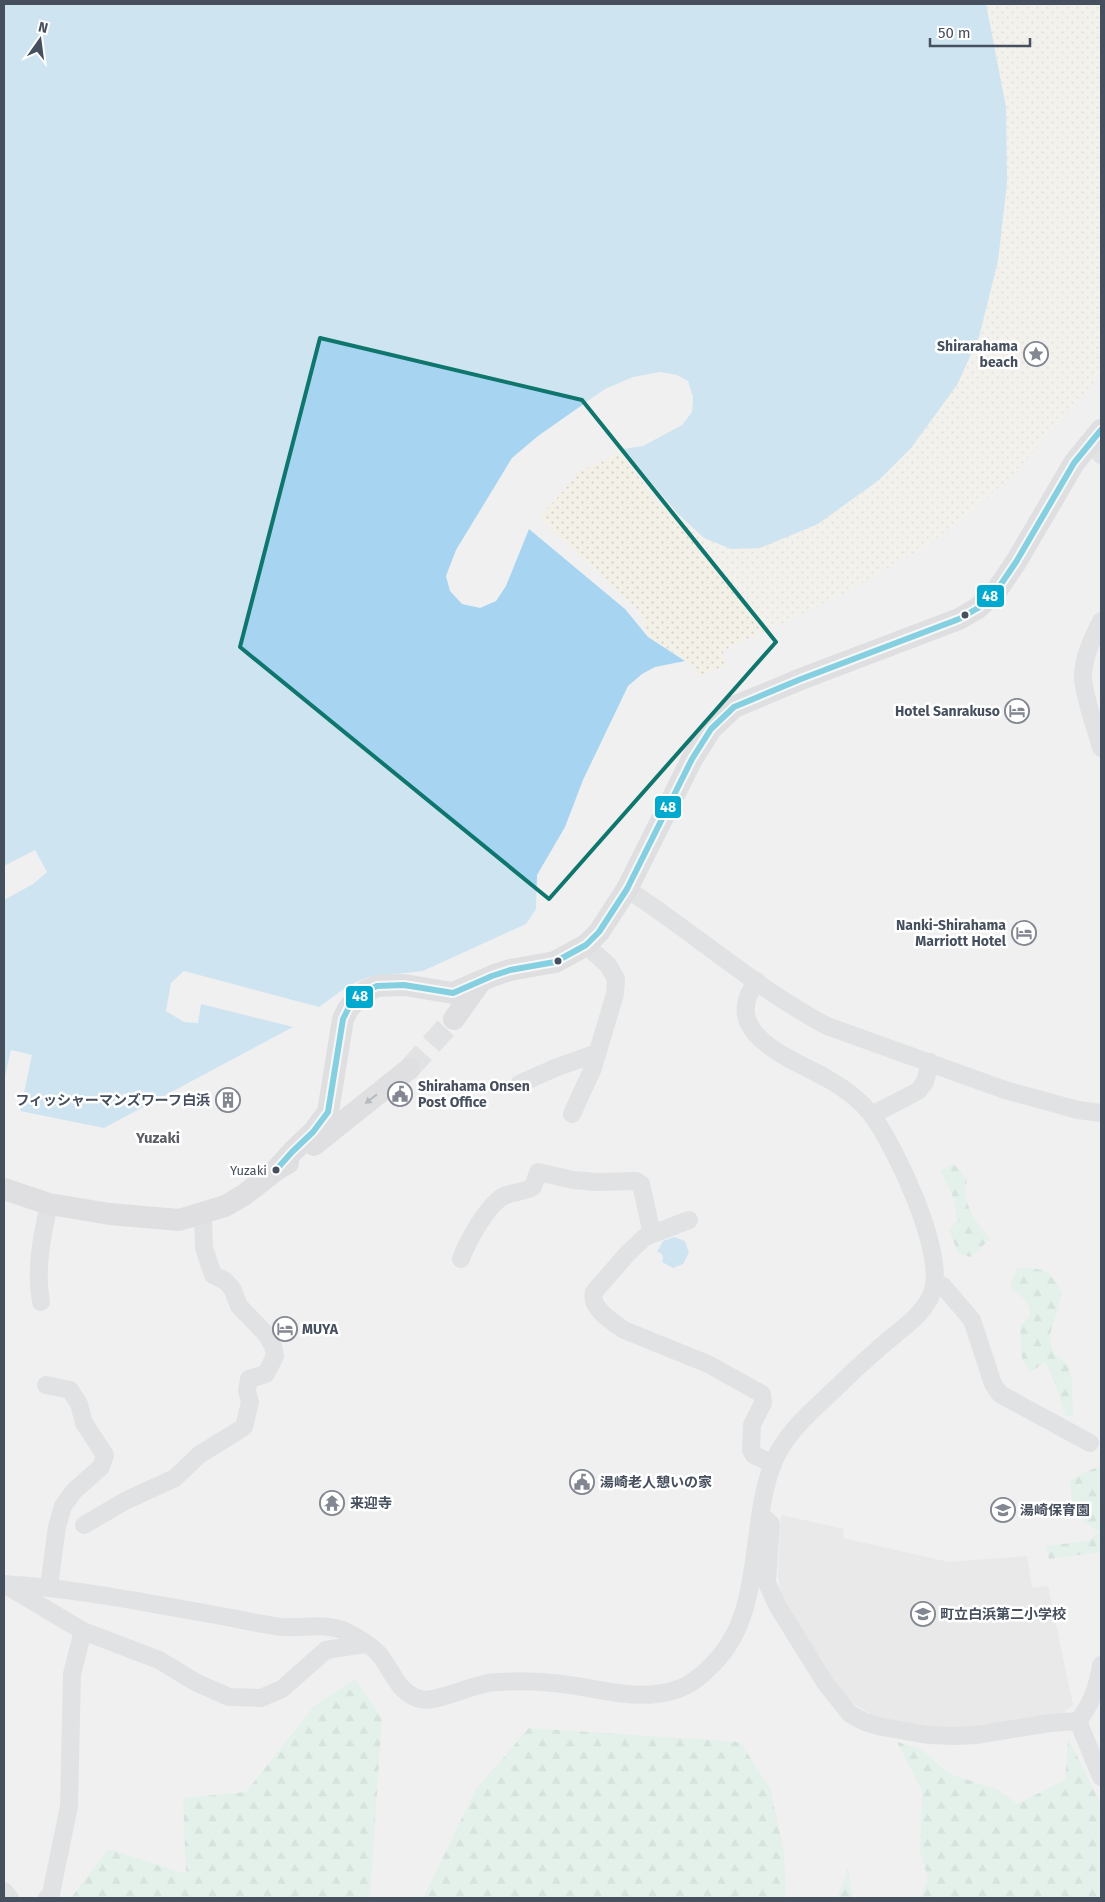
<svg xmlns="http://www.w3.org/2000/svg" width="1105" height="1902" viewBox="0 0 1105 1902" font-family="'Fira Sans','Noto Sans JP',sans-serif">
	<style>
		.education { fill: #dfdfe0 }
		.forest { fill: url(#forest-firs) }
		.sand { fill: url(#sand-dots) }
		.water { fill: #a7d5f1 }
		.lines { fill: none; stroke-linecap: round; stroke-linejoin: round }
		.major-tunnel { stroke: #cfd0d3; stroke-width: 22; stroke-dasharray: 22 11; stroke-linecap: butt }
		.minor { stroke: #ced1d4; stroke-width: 18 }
		.major { stroke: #c9cbd1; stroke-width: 22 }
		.bus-1-casing { stroke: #fff; stroke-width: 10 }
		.bus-1 { stroke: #00a9ce; stroke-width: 6 }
		.oneway { fill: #747a86 }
		.marked { fill: none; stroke: #0f766e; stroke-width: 4; stroke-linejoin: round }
		.bus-dot { fill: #464f5e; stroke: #fff; stroke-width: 2 }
		.labels { text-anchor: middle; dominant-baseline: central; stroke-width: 5; stroke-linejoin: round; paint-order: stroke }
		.bus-label { font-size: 13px; fill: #464f5e; stroke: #fff; text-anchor: end }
		.poi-label { font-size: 14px; font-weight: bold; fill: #464f5e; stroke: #fff; text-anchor: start }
		.neighbourhood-label { font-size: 15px; font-weight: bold; fill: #5b5e65; stroke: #fff }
		.line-badge { stroke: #fff; stroke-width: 2 }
		.badge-label { font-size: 14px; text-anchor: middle; font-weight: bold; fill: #fff }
	</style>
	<defs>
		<pattern id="forest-firs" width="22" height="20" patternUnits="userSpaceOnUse" patternTransform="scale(1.25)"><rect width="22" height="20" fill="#d4f1e3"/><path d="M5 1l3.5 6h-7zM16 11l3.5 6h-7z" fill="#b7d0c5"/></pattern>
		<pattern id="sand-dots" width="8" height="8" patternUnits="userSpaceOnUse" patternTransform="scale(1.25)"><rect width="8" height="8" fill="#f3f1e7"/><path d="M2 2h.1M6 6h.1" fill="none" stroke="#d2d0c9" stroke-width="1.8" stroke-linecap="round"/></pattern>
	</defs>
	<rect width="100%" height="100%" fill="#f1f0f0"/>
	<polygon class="education" points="781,1515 844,1529 843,1538 949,1562 1027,1556 1032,1588 1048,1586 1073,1705 1060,1715 962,1731 886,1723 854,1704 840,1689 781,1596 778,1576"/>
	<g class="forest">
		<path d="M954 1164 967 1180C961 1205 976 1220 990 1239L971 1257 958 1253 949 1230 958 1220 952 1194 940 1170Z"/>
		<path d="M1017 1268C1045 1269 1049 1267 1062 1293L1049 1338 1054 1353 1067 1364 1072 1380 1073 1416H1066L1055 1383 1045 1362 1031 1372 1022 1360 1020 1326 1031 1315 1027 1302 1010 1286Z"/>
		<polygon points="1101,1465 1101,1552 1049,1559 1046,1546 1087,1541 1099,1533 1073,1512 1070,1480"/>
		<polygon points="355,1679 382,1718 370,1898 71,1898 108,1849 186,1874 183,1798 246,1792 314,1706"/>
		<polygon points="529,1728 740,1742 770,1788 784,1851 786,1898 423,1898 476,1789"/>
		<polygon points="1068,1738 1101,1804 1101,1898 920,1898 928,1879 920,1851 922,1791 897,1742 919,1748 950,1774 997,1789 1017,1804 1065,1780"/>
		<polygon points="848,1869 853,1898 837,1898"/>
	</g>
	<polygon class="sand" points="986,4 1101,4 1101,371 1094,382 1010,478 945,533 921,550 820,606 729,647 721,655 728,665 694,677 696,667 648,637 642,613 539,518 581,471 621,452 654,499 704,538 879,480 911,448 957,385 979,337 998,262 1007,183 1006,107"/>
	<g class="water">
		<polygon points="4,4 986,4 1006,107 1007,183 998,261 979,337 957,385 911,448 879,480 818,524 760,548 731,549 704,538 678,514 623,449 643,446 682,425 692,412 693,397 688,381 677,375 660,372 633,377 605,389 538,436 512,458 456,550 446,576 450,591 462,604 480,608 496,601 506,586 529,529 625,609 648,637 685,661 655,667 642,674 628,686 583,780 565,827 537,875 536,909 526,924 423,971 369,977 348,986 319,1007 184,971 171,983 166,1011 184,1022 198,1023 201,1004 293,1027 104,1128 20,1111 32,1055 11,1050 4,1081 4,900 33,884 47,872 35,850 4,866"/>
		<polygon points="674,1237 685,1241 689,1253 683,1264 673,1268 662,1262 663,1257 661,1253 657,1252 663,1241"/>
	</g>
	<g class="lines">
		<polyline class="major-tunnel" points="409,1069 454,1019"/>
		<g class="minor">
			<polyline points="1091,441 1101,455"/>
			<path d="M1101 621C1092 639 1082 660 1083 680 1086 703 1095 726 1101 748"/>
			<path d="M627 889C693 932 757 989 827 1026L1005 1090 1078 1110 1101 1113"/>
			<polyline points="519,1084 555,1068 597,1053"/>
			<polyline points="572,1114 593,1068 615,994 616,979 608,965 586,945"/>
			<polyline points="872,1115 918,1091 925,1082 930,1062"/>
			<path d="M689 1220 645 1237 628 1253 594 1292C589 1308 613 1322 624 1330L708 1364 762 1394 763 1403 752 1425 751 1450 754 1455 773 1464"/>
			<path d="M461 1259C467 1242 488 1204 504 1196 513 1192 524 1192 533 1187L538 1172 573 1180 597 1182 636 1181 641 1184 652 1234"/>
			<polyline points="935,1282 943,1286 972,1320 993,1384 1000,1394 1090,1443"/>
			<path d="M41 1302C35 1269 42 1236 49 1204"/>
			<polyline points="46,1385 70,1390 79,1404 84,1423 105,1455 101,1467 74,1491 63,1506 57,1527 49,1586"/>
			<path d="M761 1515 771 1524 767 1583 778 1607 826 1684 850 1714 865 1722 882 1727 928 1735 954 1736 976 1735 1050 1723 1078 1721C1092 1704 1098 1686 1101 1665"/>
			<polyline points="84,1525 125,1501 175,1478 199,1455 244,1427 250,1402 247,1391 249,1379 266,1374 275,1356 273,1346 266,1334 239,1306 232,1288 224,1280 213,1275 204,1248 203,1214"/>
			<path d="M4 1584C73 1588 142 1602 210 1614 234 1618 258 1624 281 1627 303 1629 324 1622 345 1631 355 1636 370 1645 378 1653 393 1670 397 1693 420 1699 437 1704 475 1682 497 1682 515 1681 535 1681 553 1683 592 1686 633 1702 672 1691 688 1687 701 1677 712 1665 766 1613 747 1526 774 1461 786 1432 813 1410 836 1388 849 1375 863 1362 877 1350 895 1333 923 1317 932 1293 947 1255 895 1145 871 1114 860 1100 844 1088 828 1079 793 1059 717 1034 757 981"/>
			<polyline points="7,1586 83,1631 159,1660 197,1683 229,1697 261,1698 282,1689 326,1650 365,1644"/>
			<polyline points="1078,1721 1101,1777"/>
			<polyline points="4,1891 10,1898"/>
			<polyline points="47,1898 51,1894 69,1806 72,1674 83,1631"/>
		</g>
		<g class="major">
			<polyline points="454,1019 481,981"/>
			<polyline points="314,1145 409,1069"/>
			<polyline points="276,1170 292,1152 313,1132 328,1112 343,1019 348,1009 356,1000 366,991 377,986 404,985 453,993 492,976 510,970 555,962 586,945 599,932 627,889 692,759 711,729 734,707 801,679 959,619 978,608 997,590 1016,562 1074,463 1101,430"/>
			<polyline points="4,1189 49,1204 110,1214 179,1220 225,1206 244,1195 276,1170 288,1163"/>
		</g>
		<defs>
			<polyline id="bus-1" points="276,1170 292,1152 313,1132 328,1112 343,1019 348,1009 356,1000 366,991 377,986 404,985 453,993 492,976 510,970 555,962 586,945 599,932 627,889 692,759 711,729 734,707 801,679 959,619 978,608 997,590 1016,562 1074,463 1101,430"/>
		</defs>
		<use href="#bus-1" class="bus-1-casing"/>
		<use href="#bus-1" class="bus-1"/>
	</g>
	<defs><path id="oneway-solid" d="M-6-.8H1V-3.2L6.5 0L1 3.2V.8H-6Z" transform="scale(1.25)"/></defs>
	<use class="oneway" href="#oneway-solid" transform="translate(371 1099) rotate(142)"/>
	<path d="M0 0H1105V1902H0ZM320 338 582 400 776 642 549 899 240 647Z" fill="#f1f0f0" fill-opacity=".55" fill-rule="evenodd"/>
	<path class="marked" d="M320 338 582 400 776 642 549 899 240 647Z"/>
	<defs>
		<symbol id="sight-ring" viewBox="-11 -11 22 22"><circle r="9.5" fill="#fff" stroke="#828791" stroke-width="1.5"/><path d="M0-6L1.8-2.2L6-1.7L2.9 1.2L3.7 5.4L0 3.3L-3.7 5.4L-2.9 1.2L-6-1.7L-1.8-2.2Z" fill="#828791"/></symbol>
		<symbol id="hotel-ring" viewBox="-11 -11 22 22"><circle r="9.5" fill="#fff" stroke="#828791" stroke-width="1.5"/><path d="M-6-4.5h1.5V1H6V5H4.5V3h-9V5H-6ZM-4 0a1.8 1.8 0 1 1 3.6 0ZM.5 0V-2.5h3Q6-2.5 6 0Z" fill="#828791"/></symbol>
		<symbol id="civic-ring" viewBox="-11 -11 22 22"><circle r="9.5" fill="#fff" stroke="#828791" stroke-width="1.5"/><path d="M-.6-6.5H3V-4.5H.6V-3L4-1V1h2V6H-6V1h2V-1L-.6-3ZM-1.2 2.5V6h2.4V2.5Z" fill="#828791"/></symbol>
		<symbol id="building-ring" viewBox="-11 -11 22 22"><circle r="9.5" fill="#fff" stroke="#828791" stroke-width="1.5"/><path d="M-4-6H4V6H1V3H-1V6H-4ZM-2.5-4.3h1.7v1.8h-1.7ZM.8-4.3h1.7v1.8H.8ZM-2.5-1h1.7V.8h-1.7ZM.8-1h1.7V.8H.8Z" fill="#828791"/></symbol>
		<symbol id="temple-ring" viewBox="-11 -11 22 22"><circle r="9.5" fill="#fff" stroke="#828791" stroke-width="1.5"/><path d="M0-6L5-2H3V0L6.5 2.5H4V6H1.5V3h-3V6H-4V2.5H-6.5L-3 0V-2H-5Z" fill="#828791"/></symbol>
		<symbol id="school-ring" viewBox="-11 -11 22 22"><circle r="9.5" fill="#fff" stroke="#828791" stroke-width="1.5"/><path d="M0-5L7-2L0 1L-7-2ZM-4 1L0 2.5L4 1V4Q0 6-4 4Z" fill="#828791"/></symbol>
	</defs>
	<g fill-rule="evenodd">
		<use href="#sight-ring" x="1022" y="340" width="28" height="28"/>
		<use href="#hotel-ring" x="1003" y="697" width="28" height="28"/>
		<use href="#hotel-ring" x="1010" y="919" width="28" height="28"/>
		<use href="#civic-ring" x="386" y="1080" width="28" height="28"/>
		<use href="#building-ring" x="214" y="1086" width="28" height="28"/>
		<use href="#hotel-ring" x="271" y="1315" width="28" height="28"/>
		<use href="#civic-ring" x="568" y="1468" width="28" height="28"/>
		<use href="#temple-ring" x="318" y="1489" width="28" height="28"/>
		<use href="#school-ring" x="989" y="1496" width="28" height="28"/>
		<use href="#school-ring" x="909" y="1600" width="28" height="28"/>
	</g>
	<g class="bus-dot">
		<circle cx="965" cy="615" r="4.5"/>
		<circle cx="558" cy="961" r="4.5"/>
		<circle cx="276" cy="1170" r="4.5"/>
	</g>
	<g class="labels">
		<g class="bus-label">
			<text x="267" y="1170">Yuzaki</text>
		</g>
		<g class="poi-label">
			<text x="1018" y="346" text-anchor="end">Shirarahama<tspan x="1018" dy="16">beach</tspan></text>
			<text x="1000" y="711" text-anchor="end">Hotel Sanrakuso</text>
			<text x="1006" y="925" text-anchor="end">Nanki-Shirahama<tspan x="1006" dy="16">Marriott Hotel</tspan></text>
			<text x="418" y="1086">Shirahama Onsen<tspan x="418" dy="16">Post Office</tspan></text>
			<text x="210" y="1100" text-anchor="end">フィッシャーマンズワーフ白浜</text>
			<text x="302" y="1329">MUYA</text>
			<text x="600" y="1482">湯崎老人憩いの家</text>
			<text x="350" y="1503">来迎寺</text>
			<text x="1020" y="1510">湯崎保育園</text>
			<text x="940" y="1614">町立白浜第二小学校</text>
		</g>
		<g class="neighbourhood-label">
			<text x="158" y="1138">Yuzaki</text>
		</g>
	</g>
	<g class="line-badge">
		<rect x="976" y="584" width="29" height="24" rx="5" fill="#00a9ce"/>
		<rect x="654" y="795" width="28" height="24" rx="5" fill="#00a9ce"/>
		<rect x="345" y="985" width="29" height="24" rx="5" fill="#00a9ce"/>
	</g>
	<g class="badge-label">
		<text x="990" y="601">48</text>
		<text x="668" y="812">48</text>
		<text x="360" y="1001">48</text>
	</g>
	<rect width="1105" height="1902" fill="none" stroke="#464f5e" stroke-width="10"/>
	<g transform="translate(40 40) rotate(14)" stroke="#ffffff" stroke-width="4" paint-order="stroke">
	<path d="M0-4L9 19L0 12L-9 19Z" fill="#464f5e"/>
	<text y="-8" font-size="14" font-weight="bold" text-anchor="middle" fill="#464f5e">N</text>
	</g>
	<path d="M930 38v8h100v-8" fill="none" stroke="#464f5e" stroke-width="2.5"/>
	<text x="938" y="38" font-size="15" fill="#464f5e" stroke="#ffffff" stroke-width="4" paint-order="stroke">50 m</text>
</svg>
